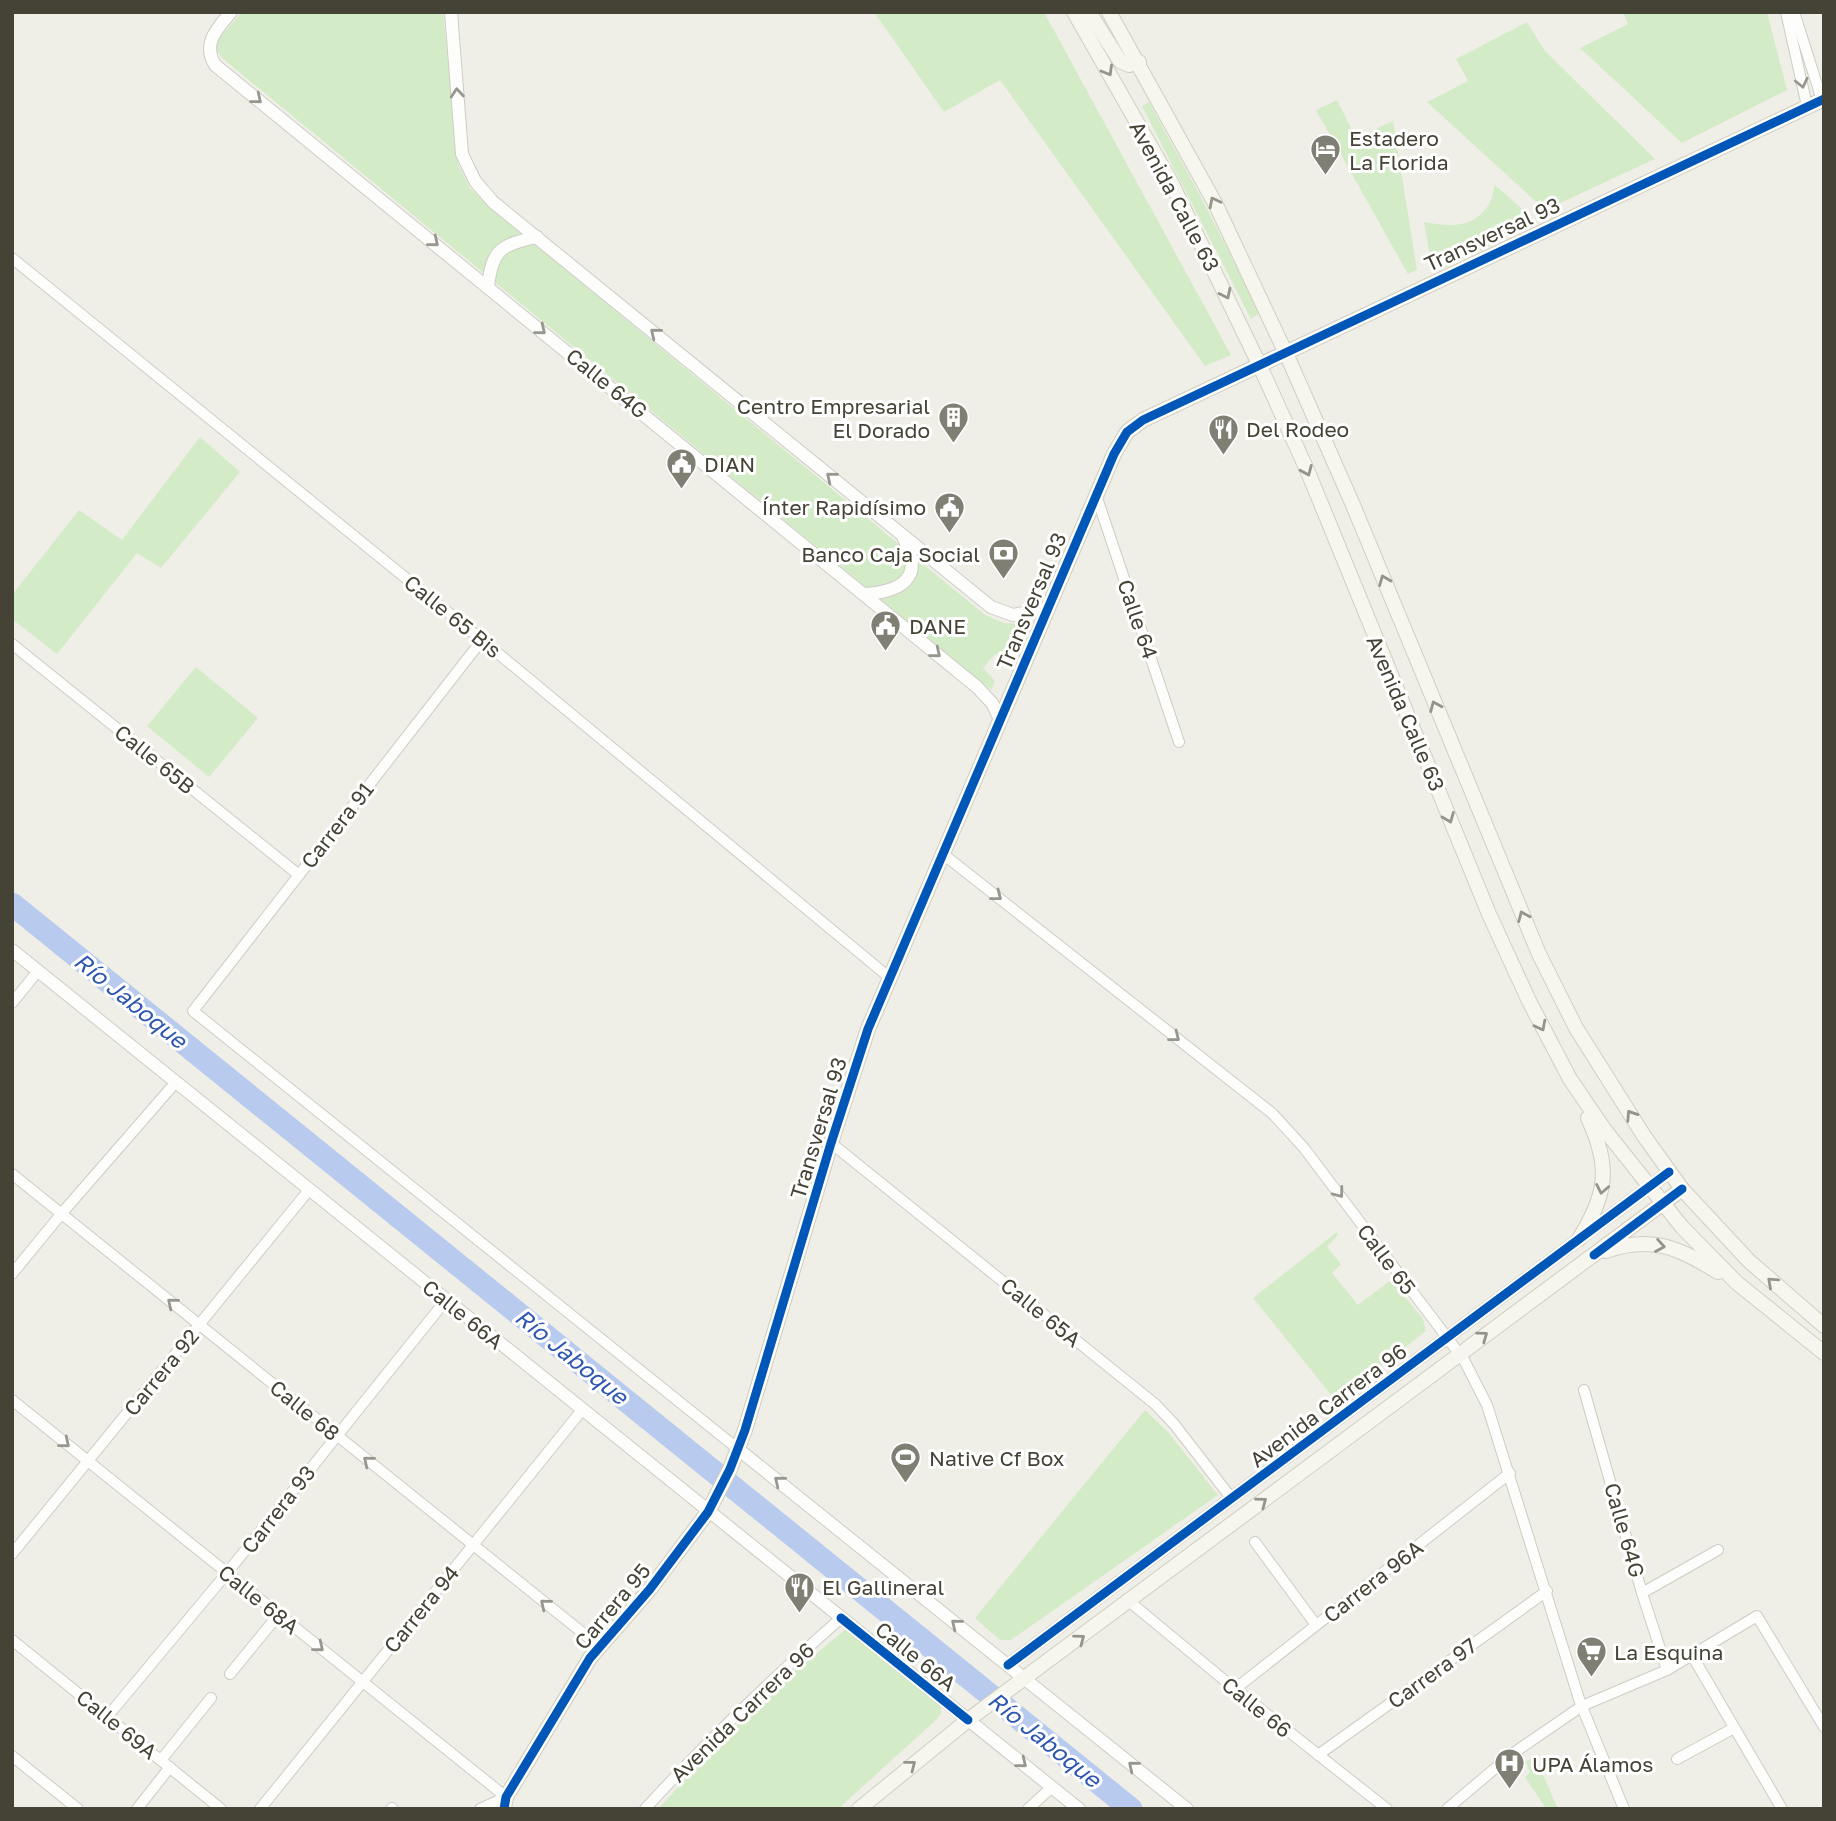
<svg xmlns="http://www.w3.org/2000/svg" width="1836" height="1821" viewBox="0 0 1836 1821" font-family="'Golos Text',sans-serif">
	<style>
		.green { fill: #d4ebc8 }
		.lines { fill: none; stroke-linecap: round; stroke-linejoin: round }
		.river { stroke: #b8caee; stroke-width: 23 }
		.minor-casing { stroke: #cdcdc6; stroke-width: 12 }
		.tertiary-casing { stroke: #cdcdc6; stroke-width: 14 }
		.secondary-casing { stroke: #cfcfc1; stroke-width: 16 }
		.minor { stroke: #fdfdfc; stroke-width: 10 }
		.tertiary { stroke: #fdfdfc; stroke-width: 12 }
		.secondary { stroke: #f6f6ee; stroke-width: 14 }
		.cycleway-casing { stroke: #fff; stroke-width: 13 }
		.cycleway { stroke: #0057b8; stroke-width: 9 }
		.oneway { stroke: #959488 }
		.oneway2 { stroke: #98978f }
		.labels { text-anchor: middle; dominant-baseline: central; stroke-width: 6; stroke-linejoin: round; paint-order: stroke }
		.poi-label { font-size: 21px; fill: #454335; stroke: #fff; text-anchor: start }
		.street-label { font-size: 21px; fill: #454335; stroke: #fff }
		.water-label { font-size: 23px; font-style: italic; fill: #2e56b0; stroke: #fff }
	</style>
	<rect width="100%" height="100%" fill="#efefe8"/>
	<g class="green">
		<polygon points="242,12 443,12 459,166 470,188 500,216 985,615 1004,623 1021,624 1005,664 995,654 983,668 995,681 991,690 222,58 215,48 216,42"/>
		<polygon points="874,12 1044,12 1231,355 1205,366 1000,80 944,112"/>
		<polygon points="1623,12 1767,12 1787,90 1682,143 1580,48 1628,24"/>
		<polygon points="1527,22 1545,51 1655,159 1545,210 1427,102 1468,81 1456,59"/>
		<polygon points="1337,100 1356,138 1393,121 1417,270 1408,274 1316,110"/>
		<polygon points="1149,102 1203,201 1260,313 1251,319 1142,106"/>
		<path d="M1495 185 1537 222 1433 274 1424 222C1451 227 1477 229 1491 200 1493 195 1493 190 1495 185Z"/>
		<polygon points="200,437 240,472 161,568 137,553 57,654 12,619 12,595 79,510 122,540"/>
		<polygon points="196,667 258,718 209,777 147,726"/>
		<polygon points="1337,1232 1338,1235 1327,1247 1341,1264 1332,1273 1358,1305 1391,1280 1423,1319 1426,1331 1336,1401 1253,1298"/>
		<polygon points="1145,1410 1168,1432 1218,1495 1011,1640 1000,1640 975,1618"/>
		<polygon points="845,1630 849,1631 941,1705 941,1713 937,1719 838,1809 658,1809 715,1747 777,1686"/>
		<polygon points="1535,1757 1558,1809 1543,1809 1545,1807 1525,1777 1530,1772 1526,1761"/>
	</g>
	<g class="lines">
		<polyline class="river" points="12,904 1131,1809"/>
		<defs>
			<g id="minor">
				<polyline points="1786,12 1807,106"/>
				<polyline points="1794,12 1822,100"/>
				<polyline points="12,258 482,640 890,978"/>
				<polyline points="1096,495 1179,742"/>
				<polyline points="482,640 193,1011 738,1449"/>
				<polyline points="12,644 299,875"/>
				<polyline points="943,854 1273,1114 1304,1148 1464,1360 1487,1405 1580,1702 1624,1809"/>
				<polyline points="12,1003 38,971"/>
				<polyline points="831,1143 1155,1404 1174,1424 1232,1499"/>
				<polyline points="12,1174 599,1646"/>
				<polyline points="12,1274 62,1213 176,1082"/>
				<polyline points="1584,1390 1642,1593 1667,1670"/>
				<polyline points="12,1400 506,1797 480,1809"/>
				<polyline points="1255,1542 1316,1625"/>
				<polyline points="12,1554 309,1190"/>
				<polyline points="1642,1593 1718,1550"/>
				<polyline points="1130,1602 1235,1689 1387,1809"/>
				<polyline points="12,1640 221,1809"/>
				<polyline points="1693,1657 1782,1809"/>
				<polyline points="230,1674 279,1614"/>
				<polyline points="1235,1689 1510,1473"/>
				<polyline points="107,1717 227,1573 446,1300"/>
				<polyline points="1318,1755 1547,1591"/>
				<polyline points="12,1756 78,1809"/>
				<polyline points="1677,1759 1734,1728"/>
				<polyline points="161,1760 211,1698"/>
				<polyline points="137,1809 170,1767"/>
				<polyline points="260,1809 582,1410"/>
				<polyline points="392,1809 392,1808"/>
				<path d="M645 1809C707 1741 772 1679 841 1618"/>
				<polyline points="1028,1809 1052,1787"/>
				<polyline points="1447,1809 1512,1754 1582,1706 1667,1670 1757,1616 1824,1727"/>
			</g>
			<g id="tertiary">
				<path d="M231 12C217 29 202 43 215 65L977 687 992 703 1000 719"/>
				<polyline points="451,12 462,154 475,181 493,202 991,607 1013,615 1046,609"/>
				<path d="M488 287C492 249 501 245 537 237"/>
				<path d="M864 594C901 592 925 578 904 539"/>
				<polyline points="12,950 1079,1809"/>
				<polyline points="738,1449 1187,1809"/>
				<polyline points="1008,1665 1669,1172"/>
			</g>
			<g id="secondary">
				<polyline points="1074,12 1171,182 1259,364 1308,472 1489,914 1529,1001 1570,1079 1604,1129 1682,1227 1737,1283 1824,1353"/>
				<polyline points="1089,12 1120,61 1129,65 1139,62"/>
				<polyline points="1109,12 1216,205 1289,360 1353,505 1539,954 1576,1028 1644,1136 1682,1189 1749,1261 1824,1326"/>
				<path d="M1579 1239C1607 1194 1611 1167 1588 1118"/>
				<path d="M1606 1251C1653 1235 1678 1248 1718 1272"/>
				<polyline points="504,1809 506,1797 590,1658 650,1589 708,1512 730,1469 745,1430 831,1143 868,1029 1114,454 1127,432 1143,420 1824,99"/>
				<polyline points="859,1809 968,1720 1682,1189"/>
			</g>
		</defs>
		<use href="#minor" class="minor-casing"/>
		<use href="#tertiary" class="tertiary-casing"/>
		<use href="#secondary" class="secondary-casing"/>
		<use href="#minor" class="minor"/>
		<use href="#tertiary" class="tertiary"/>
		<use href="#secondary" class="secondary"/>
		<defs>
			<g id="cycleway">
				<polyline points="1594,1255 1682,1189"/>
				<polyline points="841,1618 968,1720"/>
				<polyline points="1008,1665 1669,1172"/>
				<polyline points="504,1809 506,1797 590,1658 650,1589 708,1512 730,1469 745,1430 831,1143 868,1029 1114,454 1127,432 1143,420 1824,99"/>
			</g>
		</defs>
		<use href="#cycleway" class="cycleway-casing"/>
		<use href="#cycleway" class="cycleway"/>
	</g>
	<defs><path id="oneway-chevron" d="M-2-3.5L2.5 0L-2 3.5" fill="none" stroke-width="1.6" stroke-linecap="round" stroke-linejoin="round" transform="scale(1.75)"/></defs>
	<g class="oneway">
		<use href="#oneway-chevron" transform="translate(1108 71) rotate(60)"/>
		<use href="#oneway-chevron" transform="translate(1214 202) rotate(-117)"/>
		<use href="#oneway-chevron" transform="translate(1226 294) rotate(64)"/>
		<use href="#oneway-chevron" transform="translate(1307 471) rotate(67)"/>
		<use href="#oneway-chevron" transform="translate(1384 580) rotate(-112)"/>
		<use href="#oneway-chevron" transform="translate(1435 706) rotate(-113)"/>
		<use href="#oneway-chevron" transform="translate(1449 818) rotate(68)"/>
		<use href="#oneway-chevron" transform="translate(1523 916) rotate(-113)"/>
		<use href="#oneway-chevron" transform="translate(1541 1026) rotate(63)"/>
		<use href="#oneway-chevron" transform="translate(1631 1115) rotate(-123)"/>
		<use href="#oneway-chevron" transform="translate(1602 1189) rotate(101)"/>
		<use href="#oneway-chevron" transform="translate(1660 1246) rotate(10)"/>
		<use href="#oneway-chevron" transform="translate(1772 1282) rotate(-138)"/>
		<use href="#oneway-chevron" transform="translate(1483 1336) rotate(-36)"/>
		<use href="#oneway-chevron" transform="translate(1262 1502) rotate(-37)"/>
		<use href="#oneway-chevron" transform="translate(1080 1639) rotate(-37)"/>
		<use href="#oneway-chevron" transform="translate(911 1765) rotate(-38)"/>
	</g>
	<g class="oneway2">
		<use href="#oneway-chevron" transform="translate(1802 83) rotate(77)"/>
		<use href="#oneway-chevron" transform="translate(457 93) rotate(-95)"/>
		<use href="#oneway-chevron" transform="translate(257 99) rotate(39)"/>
		<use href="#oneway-chevron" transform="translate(434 242) rotate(39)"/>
		<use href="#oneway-chevron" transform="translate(541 330) rotate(39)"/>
		<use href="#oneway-chevron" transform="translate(655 333) rotate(-141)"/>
		<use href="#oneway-chevron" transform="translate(831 477) rotate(-141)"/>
		<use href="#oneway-chevron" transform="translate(936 653) rotate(39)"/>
		<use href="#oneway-chevron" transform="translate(997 896) rotate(38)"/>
		<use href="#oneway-chevron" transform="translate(1175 1037) rotate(38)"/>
		<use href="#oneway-chevron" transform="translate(1339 1193) rotate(53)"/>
		<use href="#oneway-chevron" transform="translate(172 1303) rotate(-141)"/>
		<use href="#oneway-chevron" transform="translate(65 1443) rotate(39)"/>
		<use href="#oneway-chevron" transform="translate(368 1461) rotate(-141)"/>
		<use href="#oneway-chevron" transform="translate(779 1481) rotate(-141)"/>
		<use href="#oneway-chevron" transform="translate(545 1604) rotate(-141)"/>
		<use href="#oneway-chevron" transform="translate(956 1624) rotate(-141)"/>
		<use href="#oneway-chevron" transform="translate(319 1647) rotate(39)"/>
		<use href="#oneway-chevron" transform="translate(1022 1763) rotate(39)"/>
		<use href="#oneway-chevron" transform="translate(1133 1766) rotate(-141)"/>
	</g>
	<defs>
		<symbol id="hotel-pin" viewBox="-11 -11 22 30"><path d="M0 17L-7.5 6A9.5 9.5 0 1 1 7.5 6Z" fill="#807f74" stroke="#fff"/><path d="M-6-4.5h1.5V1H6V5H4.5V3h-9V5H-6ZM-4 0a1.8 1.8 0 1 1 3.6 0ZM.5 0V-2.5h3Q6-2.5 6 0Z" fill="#fff"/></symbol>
		<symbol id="building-pin" viewBox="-11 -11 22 30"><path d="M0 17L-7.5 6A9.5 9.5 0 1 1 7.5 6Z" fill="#807f74" stroke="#fff"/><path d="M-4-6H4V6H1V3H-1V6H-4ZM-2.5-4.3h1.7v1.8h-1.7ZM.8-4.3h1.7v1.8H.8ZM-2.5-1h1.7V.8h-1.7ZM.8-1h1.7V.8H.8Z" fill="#fff"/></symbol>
		<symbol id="restaurant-pin" viewBox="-11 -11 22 30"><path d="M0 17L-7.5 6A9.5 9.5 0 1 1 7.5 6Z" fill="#807f74" stroke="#fff"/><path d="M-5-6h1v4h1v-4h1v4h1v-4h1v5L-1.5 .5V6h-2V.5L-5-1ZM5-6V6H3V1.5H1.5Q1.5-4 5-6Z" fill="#fff"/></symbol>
		<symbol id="civic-pin" viewBox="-11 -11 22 30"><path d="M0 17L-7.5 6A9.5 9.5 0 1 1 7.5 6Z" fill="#807f74" stroke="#fff"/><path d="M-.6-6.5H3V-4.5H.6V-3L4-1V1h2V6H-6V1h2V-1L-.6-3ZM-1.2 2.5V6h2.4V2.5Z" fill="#fff"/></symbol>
		<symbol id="bank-pin" viewBox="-11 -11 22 30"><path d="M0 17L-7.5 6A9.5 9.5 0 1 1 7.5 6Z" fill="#807f74" stroke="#fff"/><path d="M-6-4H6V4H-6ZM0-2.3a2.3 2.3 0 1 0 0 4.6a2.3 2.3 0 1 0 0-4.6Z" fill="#fff"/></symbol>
		<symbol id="stadium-pin" viewBox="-11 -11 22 30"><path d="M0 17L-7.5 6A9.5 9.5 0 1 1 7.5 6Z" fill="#807f74" stroke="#fff"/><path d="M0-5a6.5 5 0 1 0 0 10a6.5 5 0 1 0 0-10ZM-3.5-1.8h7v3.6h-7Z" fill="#fff"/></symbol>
		<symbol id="supermarket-pin" viewBox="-11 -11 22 30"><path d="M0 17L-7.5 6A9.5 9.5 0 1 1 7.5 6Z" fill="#807f74" stroke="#fff"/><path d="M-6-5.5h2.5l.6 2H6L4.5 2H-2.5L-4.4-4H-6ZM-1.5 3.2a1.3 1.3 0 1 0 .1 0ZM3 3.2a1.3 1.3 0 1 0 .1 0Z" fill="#fff"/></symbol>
		<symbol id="hospital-pin" viewBox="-11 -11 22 30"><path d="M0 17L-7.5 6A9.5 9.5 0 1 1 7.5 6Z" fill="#807f74" stroke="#fff"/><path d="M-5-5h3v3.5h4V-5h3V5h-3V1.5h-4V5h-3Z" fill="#fff"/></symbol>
	</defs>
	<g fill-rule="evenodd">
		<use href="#hotel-pin" x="1308" y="132" width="35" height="47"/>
		<use href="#building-pin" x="936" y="400" width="35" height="47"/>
		<use href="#restaurant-pin" x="1206" y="412" width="35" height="47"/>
		<use href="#civic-pin" x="664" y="446" width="35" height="47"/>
		<use href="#civic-pin" x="932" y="490" width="35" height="47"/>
		<use href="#bank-pin" x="986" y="536" width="35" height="47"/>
		<use href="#civic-pin" x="868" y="608" width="35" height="47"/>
		<use href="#stadium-pin" x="888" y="1440" width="35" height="47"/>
		<use href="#restaurant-pin" x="782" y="1570" width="35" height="47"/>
		<use href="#supermarket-pin" x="1574" y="1634" width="35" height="47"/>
		<use href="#hospital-pin" x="1492" y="1746" width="35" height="47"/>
	</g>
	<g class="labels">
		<g class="poi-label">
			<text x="1349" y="138">Estadero<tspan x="1349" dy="24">La Florida</tspan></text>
			<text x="930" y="406" text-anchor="end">Centro Empresarial<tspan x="930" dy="24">El Dorado</tspan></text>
			<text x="1246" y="429">Del Rodeo</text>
			<text x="704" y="464">DIAN</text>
			<text x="926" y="507" text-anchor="end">Ínter Rapidísimo</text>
			<text x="980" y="554" text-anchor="end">Banco Caja Social</text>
			<text x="909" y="626">DANE</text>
			<text x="929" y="1458">Native Cf Box</text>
			<text x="822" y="1587">El Gallineral</text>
			<text x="1614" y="1652">La Esquina</text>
			<text x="1532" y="1764">UPA Álamos</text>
		</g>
		<g class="street-label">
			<text transform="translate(1175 196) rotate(62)">Avenida Calle 63</text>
			<text transform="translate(1492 234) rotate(-25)">Transversal 93</text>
			<text transform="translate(607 383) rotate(39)">Calle 64G</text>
			<text transform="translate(1031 601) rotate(-67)">Transversal 93</text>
			<text transform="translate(453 616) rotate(39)">Calle 65 Bis</text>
			<text transform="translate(1138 619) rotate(71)">Calle 64</text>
			<text transform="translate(1406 713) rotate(67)">Avenida Calle 63</text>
			<text transform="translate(155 759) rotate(39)">Calle 65B</text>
			<text transform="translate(337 825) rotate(-52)">Carrera 91</text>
			<text transform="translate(818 1128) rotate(-73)">Transversal 93</text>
			<text transform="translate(1387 1259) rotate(53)">Calle 65</text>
			<text transform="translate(1041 1312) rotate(39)">Calle 65A</text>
			<text transform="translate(463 1314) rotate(39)">Calle 66A</text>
			<text transform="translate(161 1372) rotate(-51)">Carrera 92</text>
			<text transform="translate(1328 1405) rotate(-37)">Avenida Carrera 96</text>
			<text transform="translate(305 1410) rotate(39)">Calle 68</text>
			<text transform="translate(278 1509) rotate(-52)">Carrera 93</text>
			<text transform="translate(1625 1530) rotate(74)">Calle 64G</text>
			<text transform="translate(1373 1581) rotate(-38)">Carrera 96A</text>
			<text transform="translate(259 1599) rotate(39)">Calle 68A</text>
			<text transform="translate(612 1606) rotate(-50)">Carrera 95</text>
			<text transform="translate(421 1609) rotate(-51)">Carrera 94</text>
			<text transform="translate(916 1656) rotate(39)">Calle 66A</text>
			<text transform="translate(1432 1673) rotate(-36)">Carrera 97</text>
			<text transform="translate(1257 1707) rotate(39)">Calle 66</text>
			<text transform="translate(742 1712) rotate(-44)">Avenida Carrera 96</text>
			<text transform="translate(117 1724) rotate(39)">Calle 69A</text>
		</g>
		<g class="water-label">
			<text transform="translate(131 1000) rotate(39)">Río Jaboque</text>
			<text transform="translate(572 1356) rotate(39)">Río Jaboque</text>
			<text transform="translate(1045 1739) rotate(39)">Río Jaboque</text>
		</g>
	</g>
	<rect width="1836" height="1821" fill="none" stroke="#454335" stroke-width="28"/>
</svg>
